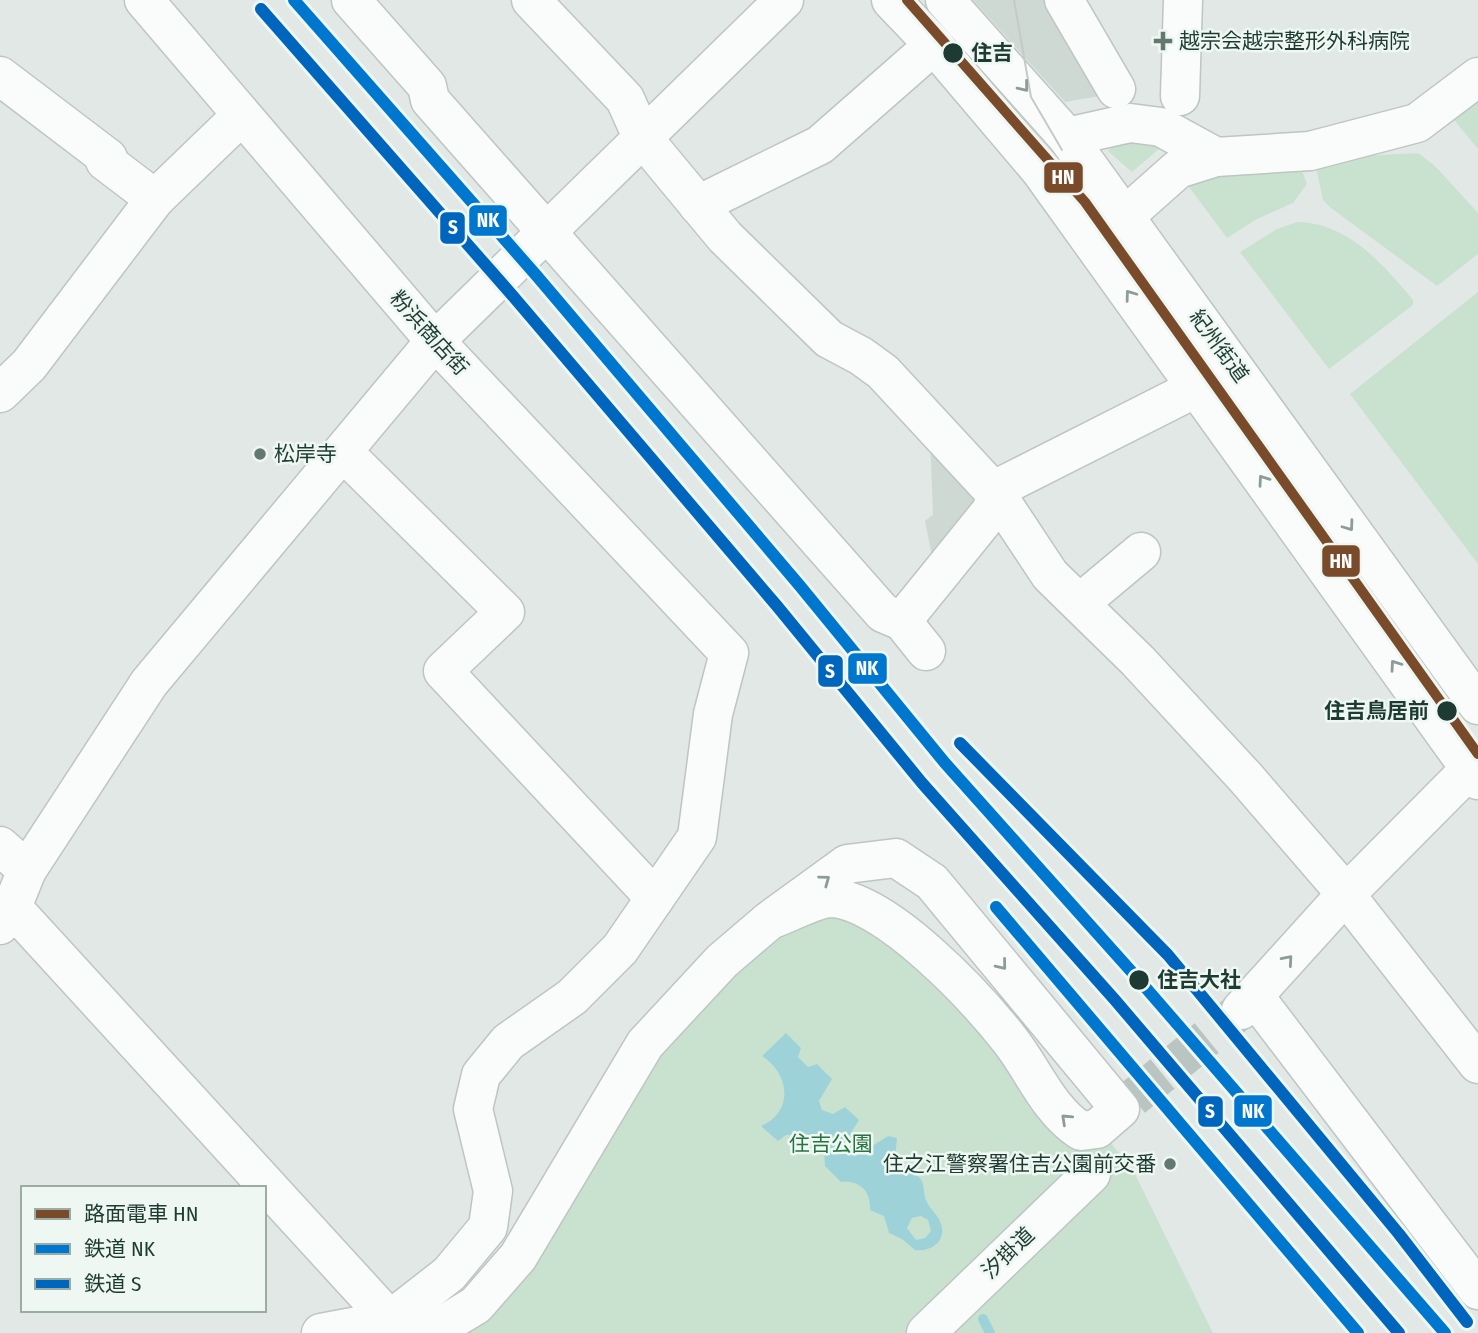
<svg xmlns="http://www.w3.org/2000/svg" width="1478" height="1333" viewBox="0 0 1478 1333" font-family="'Fira Sans Condensed','Noto Sans JP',sans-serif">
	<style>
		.built { fill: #ced9d4 }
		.green { fill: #c9e2d0 }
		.water { fill: #9ed2d9; fill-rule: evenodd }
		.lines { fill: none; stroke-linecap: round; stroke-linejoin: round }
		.stream { stroke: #9ed2d9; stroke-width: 10 }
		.minor-tunnel { stroke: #bac5c1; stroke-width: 38; stroke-dasharray: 38 19; stroke-linecap: butt }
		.minor-casing { stroke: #bec5c2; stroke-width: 41 }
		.minor { stroke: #fafcfb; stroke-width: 38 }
		.tram { stroke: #c5cac8; stroke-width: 2 }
		.rail-1-casing { stroke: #eef7f2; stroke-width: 18 }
		.rail-2-casing { stroke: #eef7f2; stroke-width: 18 }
		.rail-1 { stroke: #0077ce; stroke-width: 12 }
		.rail-2 { stroke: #0065bd; stroke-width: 12 }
		.tram-1-casing { stroke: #eef7f2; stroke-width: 16 }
		.tram-1 { stroke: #7a4b2a; stroke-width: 10 }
		.oneway { stroke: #8c9c97 }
		.poi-dot { fill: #627871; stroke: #eef7f2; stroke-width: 2.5 }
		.stop-dot { fill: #1e3b33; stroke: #eef7f2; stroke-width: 2.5 }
		.labels { text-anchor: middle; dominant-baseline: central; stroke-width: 5; stroke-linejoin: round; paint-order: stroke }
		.poi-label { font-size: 21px; fill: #1e3b33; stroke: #eef7f2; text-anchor: start }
		.stop-label { font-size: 21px; font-weight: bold; fill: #1e3b33; stroke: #eef7f2; text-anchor: start }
		.street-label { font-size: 21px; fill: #1e3b33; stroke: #eef7f2 }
		.park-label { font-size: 21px; fill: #277442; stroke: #eef7f2 }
		.line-badge { stroke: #eef7f2; stroke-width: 2.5 }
		.badge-label { font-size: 19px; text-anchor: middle; font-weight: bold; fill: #fff }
	</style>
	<rect width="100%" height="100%" fill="#e1e8e5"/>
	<g class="built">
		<polygon points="973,0 1053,0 1106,95 1065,102"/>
		<polygon points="930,435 984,511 933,561 925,521 933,515"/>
	</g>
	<g class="green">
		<polygon points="1478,95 1478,149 1450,115"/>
		<polygon points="1149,135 1161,147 1132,172 1108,151 1113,145"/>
		<polygon points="1418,153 1435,166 1478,213 1478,254 1437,286 1331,208 1323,200 1316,167 1324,158"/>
		<polygon points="1301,168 1307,184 1293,203 1257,219 1227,238 1189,187 1207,175"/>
		<path d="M1297 222C1348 223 1382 263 1413 300V305L1329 369 1240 252 1277 229Z"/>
		<polygon points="1478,292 1478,564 1350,394"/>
		<polygon points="827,913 864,921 983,1028 1055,1135 1084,1149 1108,1139 1135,1174 1213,1333 460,1333 646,1068 732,970 791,926"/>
	</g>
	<path class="water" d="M786 1033 801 1048 798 1057 808 1067 817 1064 832 1079 819 1101 822 1110 833 1114 845 1107 859 1120 849 1136 850 1150 861 1153 888 1136 897 1138 894 1169 898 1173C906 1174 914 1172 920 1178 925 1184 923 1193 926 1200 929 1209 939 1215 941 1224 947 1242 930 1252 915 1250L902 1239 889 1233 884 1216 870 1210C871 1191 860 1180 841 1182L825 1166 824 1150 808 1134 786 1135 778 1141 761 1126C794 1112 790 1074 762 1056ZM921 1216 928 1220 931 1231 925 1238 916 1240 907 1228 912 1218Z"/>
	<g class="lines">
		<polyline class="stream" points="983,1319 990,1333"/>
		<polyline class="minor-tunnel" points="1133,1098 1241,1010"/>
		<defs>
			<g id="minor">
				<polyline points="144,0 435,341 729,653 713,714 697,837 620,949 572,997 508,1042 481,1075 473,1109 493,1191 488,1227 449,1274 390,1320 321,1333"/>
				<polyline points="351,0 427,86 430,100 883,613 902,621 926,651"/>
				<polyline points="531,0 625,99 642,137 725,237 829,339 861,356 883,372 997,495 1050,575 1138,661 1246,778 1334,880 1478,1064"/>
				<polyline points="891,0 934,45 1040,170 1478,780"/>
				<polyline points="945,0 1067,137 1478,705"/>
				<polyline points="1064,0 1116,89"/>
				<polyline points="0,76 108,158 105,161 155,199"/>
				<polyline points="1180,96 1183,0"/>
				<polyline points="1067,137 1130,123 1161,127 1216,157 1310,151 1417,123 1478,77"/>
				<polyline points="698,205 820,145 934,45"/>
				<polyline points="1125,216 1178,169 1216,157"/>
				<polyline points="0,393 29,365 155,199 241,116"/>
				<polyline points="343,452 505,612 443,671 655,898"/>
				<polyline points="1080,603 1141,552"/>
				<polyline points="902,621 991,511 997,495 1006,484 1198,387"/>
				<polyline points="0,846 27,870"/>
				<polyline points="12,907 390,1320 397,1333"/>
				<polyline points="0,925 12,907 27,870 149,683 435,341 784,0"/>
				<polyline points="1255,997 1478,1290"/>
				<polyline points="1241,1010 1346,894 1478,761"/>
				<path d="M430 1333 476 1305 518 1257 645 1044 722 961 770 920 847 864 896 858 932 882 1120 1109 1097 1129 1081 1131C1048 1110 1033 1069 1009 1039 976 997 886 900 831 898 817 898 785 915 770 920"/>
				<polyline points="926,1333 1091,1174"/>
			</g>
		</defs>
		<use href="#minor" class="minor-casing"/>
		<use href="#minor" class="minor"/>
		<polyline class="tram" points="1014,0 1031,97 1062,150"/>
		<defs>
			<g id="rail-1">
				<polyline points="294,0 536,275 800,586 945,763 1139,980 1445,1333"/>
				<polyline points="996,907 1358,1333"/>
			</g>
			<g id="rail-2">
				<polyline points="261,9 512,295 777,606 922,783 1115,1000 1399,1333"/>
				<polyline points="960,743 1168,955 1399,1234 1467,1322"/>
			</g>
		</defs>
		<use href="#rail-1" class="rail-1-casing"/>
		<use href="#rail-2" class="rail-2-casing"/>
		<use href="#rail-1" class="rail-1"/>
		<use href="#rail-2" class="rail-2"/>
		<defs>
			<polyline id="tram-1" points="907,0 1085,202 1478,754"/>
		</defs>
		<use href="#tram-1" class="tram-1-casing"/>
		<use href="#tram-1" class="tram-1"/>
	</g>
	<defs><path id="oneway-chevron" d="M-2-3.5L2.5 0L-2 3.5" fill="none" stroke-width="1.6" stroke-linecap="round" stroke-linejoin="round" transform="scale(1.75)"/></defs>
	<g class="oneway">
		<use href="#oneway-chevron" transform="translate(1024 87) rotate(51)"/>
		<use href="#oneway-chevron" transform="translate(1130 295) rotate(-126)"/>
		<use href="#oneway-chevron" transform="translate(1263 480) rotate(-125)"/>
		<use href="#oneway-chevron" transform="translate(1349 526) rotate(54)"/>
		<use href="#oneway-chevron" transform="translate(1395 665) rotate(-125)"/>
		<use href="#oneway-chevron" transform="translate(825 880) rotate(-36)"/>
		<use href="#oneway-chevron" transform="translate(1288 960) rotate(-49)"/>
		<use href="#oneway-chevron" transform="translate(1002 965) rotate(51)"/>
		<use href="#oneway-chevron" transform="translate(1066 1119) rotate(-137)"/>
	</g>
	<g class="poi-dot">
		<path d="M1159.5 30.5h7v7h7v7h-7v7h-7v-7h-7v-7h7z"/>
		<circle cx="260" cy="454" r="7"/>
		<circle cx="1170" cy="1164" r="7"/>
	</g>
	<g class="stop-dot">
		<circle cx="953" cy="53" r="11"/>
		<circle cx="1447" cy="711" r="11"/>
		<circle cx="1139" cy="980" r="11"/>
	</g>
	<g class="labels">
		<g class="poi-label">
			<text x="1179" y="41">越宗会越宗整形外科病院</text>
			<text x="274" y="454">松岸寺</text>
			<text x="1156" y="1164" text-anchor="end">住之江警察署住吉公園前交番</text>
		</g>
		<g class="stop-label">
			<text x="971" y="53">住吉</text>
			<text x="1429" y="711" text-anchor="end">住吉鳥居前</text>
			<text x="1157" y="980">住吉大社</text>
		</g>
		<g class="street-label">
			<text transform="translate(429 333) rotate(48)">粉浜商店街</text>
			<text transform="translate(1219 346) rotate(54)">紀州街道</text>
			<text transform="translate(1008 1253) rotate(-44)">汐掛道</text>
		</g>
		<g class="park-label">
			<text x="831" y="1144">住吉公園</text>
		</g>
	</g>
	<g class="line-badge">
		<rect x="1043" y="161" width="41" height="33" rx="7" fill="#7a4b2a"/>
		<rect x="468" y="204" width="40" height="33" rx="7" fill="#0077ce"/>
		<rect x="439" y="211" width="27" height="34" rx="7" fill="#0065bd"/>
		<rect x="1321" y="544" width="40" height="34" rx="7" fill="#7a4b2a"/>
		<rect x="847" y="652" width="41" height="33" rx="7" fill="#0077ce"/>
		<rect x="817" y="654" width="27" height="34" rx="7" fill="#0065bd"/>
		<rect x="1233" y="1094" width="40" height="34" rx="7" fill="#0077ce"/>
		<rect x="1197" y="1095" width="27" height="33" rx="7" fill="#0065bd"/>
	</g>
	<g class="badge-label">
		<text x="1063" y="184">HN</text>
		<text x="488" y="227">NK</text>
		<text x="453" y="234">S</text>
		<text x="1341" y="568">HN</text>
		<text x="867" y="675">NK</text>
		<text x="830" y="678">S</text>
		<text x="1253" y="1118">NK</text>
		<text x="1210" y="1118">S</text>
	</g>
	<rect x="21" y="1186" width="245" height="126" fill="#eef7f2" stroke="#9baca6" stroke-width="2"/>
	<rect x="35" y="1209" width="35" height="10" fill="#7a4b2a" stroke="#9baca6" stroke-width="2"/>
	<text x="84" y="1221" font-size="21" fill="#1e3b33">路面電車 HN</text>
	<rect x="35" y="1244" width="35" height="10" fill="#0077ce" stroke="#9baca6" stroke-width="2"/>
	<text x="84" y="1256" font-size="21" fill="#1e3b33">鉄道 NK</text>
	<rect x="35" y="1279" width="35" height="10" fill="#0065bd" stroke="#9baca6" stroke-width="2"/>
	<text x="84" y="1291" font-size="21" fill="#1e3b33">鉄道 S</text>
</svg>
